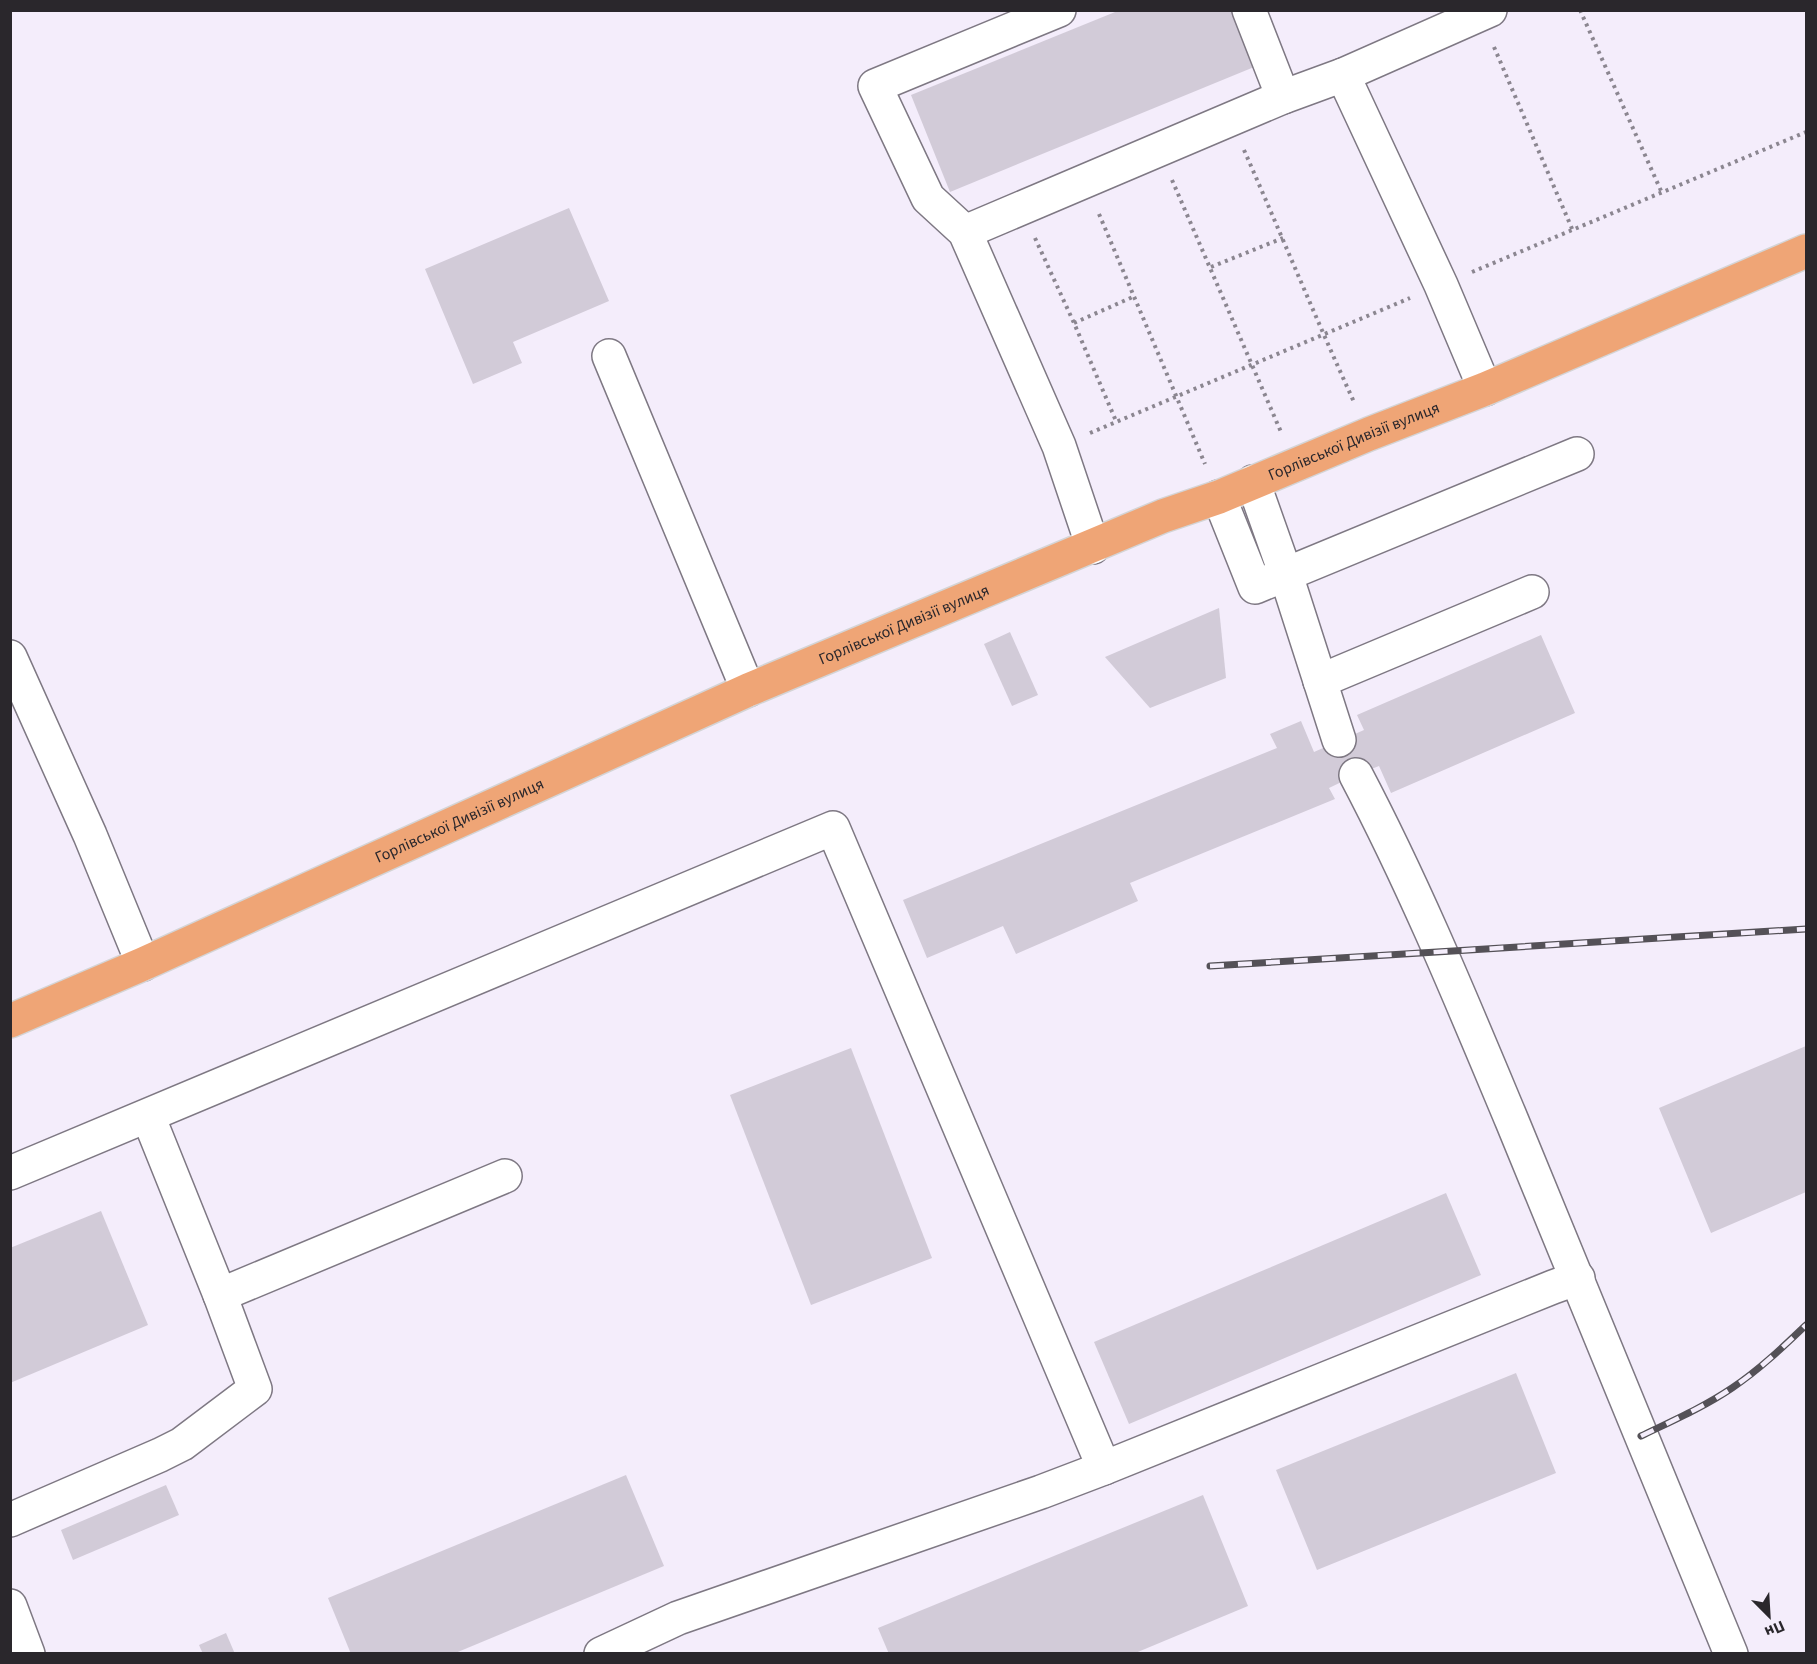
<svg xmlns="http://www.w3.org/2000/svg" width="1817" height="1664" viewBox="0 0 1817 1664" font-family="'Source Sans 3',sans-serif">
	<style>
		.building { fill: #d2cbd8 }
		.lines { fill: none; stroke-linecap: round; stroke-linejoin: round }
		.minor-casing { stroke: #7e7883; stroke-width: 36 }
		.major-casing { stroke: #d4d4d5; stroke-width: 36 }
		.path { stroke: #8b8690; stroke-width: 4; stroke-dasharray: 3 4.5; stroke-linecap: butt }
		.minor { stroke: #fff; stroke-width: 33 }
		.major { stroke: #efa576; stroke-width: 33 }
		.rail-casing { stroke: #545157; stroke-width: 7 }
		.rail { stroke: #f4edfb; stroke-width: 4.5; stroke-dasharray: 14; stroke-linecap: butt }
		.labels { text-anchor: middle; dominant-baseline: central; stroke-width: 5; stroke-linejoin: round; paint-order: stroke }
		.street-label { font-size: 16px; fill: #2a272c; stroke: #f4edfb }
	</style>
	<rect width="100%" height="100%" fill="#f4edfb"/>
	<g class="building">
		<polygon points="1120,10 1238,10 1259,65 950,192 911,95"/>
		<polygon points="569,208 609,301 513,342 522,363 473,384 425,269"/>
		<polygon points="1219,608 1226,678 1150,708 1105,657"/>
		<polygon points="1010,632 1038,695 1012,706 984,644"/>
		<polygon points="1541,635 1575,713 1391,793 1379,766 1356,775 1329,788 1335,799 1130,883 1138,901 1016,954 1003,926 927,958 903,900 1277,748 1270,734 1301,721 1314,752 1364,730 1357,715"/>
		<polygon points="1806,1046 1806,1192 1711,1233 1659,1108"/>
		<polygon points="851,1048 932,1258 811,1305 730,1095"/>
		<polygon points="1446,1193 1481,1275 1129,1424 1094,1342"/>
		<polygon points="101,1211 148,1325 10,1383 10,1248"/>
		<polygon points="1516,1373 1556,1473 1317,1570 1276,1470"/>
		<polygon points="626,1475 664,1566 453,1654 351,1654 328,1598"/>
		<polygon points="166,1485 179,1515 73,1560 61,1530"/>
		<polygon points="1203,1495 1248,1606 1133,1654 889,1654 878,1628"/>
		<polygon points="226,1633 235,1654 203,1654 199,1645"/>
	</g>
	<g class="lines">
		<defs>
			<g id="minor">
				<polyline points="1059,10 875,86 928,198 965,232 1059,446 1093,547"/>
				<polyline points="1249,10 1283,97"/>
				<polyline points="1343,75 1441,285 1485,389"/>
				<polyline points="965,232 1283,97 1343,75 1490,10"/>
				<polyline points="609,356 748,690"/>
				<polyline points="1253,482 1286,575 1339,740"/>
				<polyline points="1219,497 1255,587 1577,454"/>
				<polyline points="10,657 90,835 143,964"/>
				<polyline points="1320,681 1532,592"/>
				<path d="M1356 775C1415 887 1463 1004 1512 1121 1586 1298 1658 1476 1731 1654"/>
				<polyline points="10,1173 833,828 1104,1468"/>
				<polyline points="220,1295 505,1176"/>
				<polyline points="10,1520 160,1455 182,1444 255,1389 220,1295 148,1116"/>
				<polyline points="10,1606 28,1654"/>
				<polyline points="601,1654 678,1618 1041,1492 1104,1468 1553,1287 1578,1278"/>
			</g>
			<g id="major">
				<path id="s1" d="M10 1021 143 964 748 690 1163 516 1219 497 1369 434 1485 389 1806 251"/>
			</g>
		</defs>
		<use href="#minor" class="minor-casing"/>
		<use href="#major" class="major-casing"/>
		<g class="path">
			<polyline points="1580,10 1662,193"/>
			<polyline points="1494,47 1573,231"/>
			<path d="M1244 150C1281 234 1316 319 1354 402"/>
			<polyline points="1172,180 1281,432"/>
			<polyline points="1099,214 1205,464"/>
			<polyline points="1035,238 1074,323 1116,421"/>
			<polyline points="1211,267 1283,238"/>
			<polyline points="1472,272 1806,132"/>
			<polyline points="1074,323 1135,296"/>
			<polyline points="1090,433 1410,298"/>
		</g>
		<use href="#minor" class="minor"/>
		<use href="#major" class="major"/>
		<defs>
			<g id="rail">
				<polyline points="1210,966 1806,929"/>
				<path d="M1641 1436C1672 1421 1704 1407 1732 1388 1759 1370 1783 1347 1806 1325"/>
			</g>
		</defs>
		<use href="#rail" class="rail-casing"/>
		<use href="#rail" class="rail"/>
	</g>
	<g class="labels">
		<g class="street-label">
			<text stroke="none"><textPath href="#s1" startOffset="1464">Горлівської Дивізії вулиця</textPath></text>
			<text stroke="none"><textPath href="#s1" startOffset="978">Горлівської Дивізії вулиця</textPath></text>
			<text stroke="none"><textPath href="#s1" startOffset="492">Горлівської Дивізії вулиця</textPath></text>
		</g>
	</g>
	<rect width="1817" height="1664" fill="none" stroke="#2a272c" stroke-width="24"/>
	<g transform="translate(1769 1616) rotate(156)" stroke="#f4edfb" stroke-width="4.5" paint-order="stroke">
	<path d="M0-4.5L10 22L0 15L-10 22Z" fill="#2a272c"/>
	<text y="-9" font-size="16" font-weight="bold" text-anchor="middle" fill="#2a272c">Пн</text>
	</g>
</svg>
